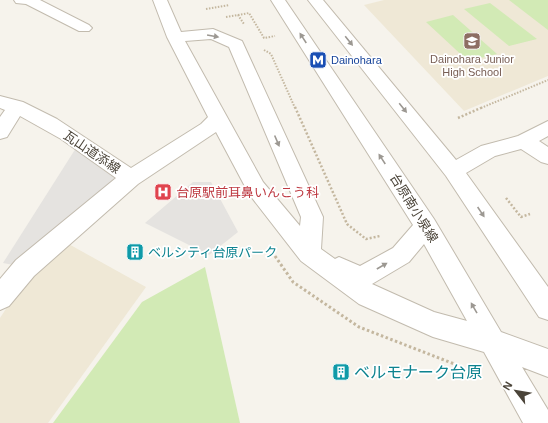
<svg xmlns="http://www.w3.org/2000/svg" width="548" height="423" viewBox="0 0 548 423" font-family="Arial,'Noto Sans JP',sans-serif">
	<style>
		.education { fill: #efe8d6 }
		.green { fill: #d2eab5 }
		.parking { fill: #e5e3e0 }
		.lines { fill: none; stroke-linecap: round; stroke-linejoin: round }
		.minor-casing { stroke: #c2bbae; stroke-width: 2 }
		.path-far2 { stroke: #c4b79f; stroke-width: 2; stroke-dasharray: 1.5 1.5; stroke-linecap: butt }
		.path-far1 { stroke: #c4b79f; stroke-width: 2.5; stroke-dasharray: 2 2; stroke-linecap: butt }
		.path { stroke: #c4b79f; stroke-width: 3; stroke-dasharray: 2.5 2.5; stroke-linecap: butt }
		.minor { fill: #fff; fill-rule: evenodd }
		.oneway { fill: #9c9892 }
		.labels { text-anchor: middle; dominant-baseline: central; stroke-width: 3.5; stroke-linejoin: round; paint-order: stroke }
		.far-education-label { font-size: 11px; fill: #785e54; stroke: #fff }
		.far-transit-label { font-size: 11px; fill: #164399; stroke: #fff; text-anchor: start }
		.street-label { font-size: 13px; fill: #4b4439; stroke: #fff }
		.health-label { font-size: 13px; fill: #be3a42; stroke: #fff; text-anchor: start }
		.culture-label { font-size: 13px; fill: #0d838f; stroke: #fff; text-anchor: start }
		.near-culture-label { font-size: 16px; fill: #0d838f; stroke: #fff; text-anchor: start }
	</style>
	<rect width="100%" height="100%" fill="#f6f3ec"/>
	<g class="education">
		<polygon points="384,0 548,0 548,76 464,111 364,5"/>
		<polygon points="65,242 146,287 48,423 0,423 0,318 30,272"/>
	</g>
	<g class="green">
		<polygon points="509,0 548,0 548,30"/>
		<polygon points="490,3 537,39 509,46 464,9"/>
		<polygon points="453,15 497,54 468,61 426,22"/>
		<polygon points="205,267 240,423 53,423 142,302"/>
	</g>
	<g class="parking">
		<polygon points="76,148 121,177 19,266 3,263"/>
		<polygon points="193,182 211,182 238,232 209,255 145,223"/>
	</g>
	<g class="lines">
		<defs>
			<g id="minor">
				<polygon points="14,0 40,0 89,25 92,28 89,31 79,31 26,4 16,3"/>
				<path d="M153 0H167L181 32 213 29 242 41 323 217 321 249 335 259 339 257 360 266 393 248 413 225 271 0H285L434 219 501 332 548 349V377L522 367 548 410V423H523L484 352 433 337 359 304 301 261 249 194 216 132 138 184 34 276 9 306 0 310V279L16 260 116 178 61 139 20 116 7 137 0 139V117L5 110 0 108V96L23 102 57 119 131 168 201 124 208 117 167 37ZM211 39 229 47 301 217 300 226 263 182 185 41ZM424 244 467 321 434 312 372 284 409 262Z"/>
				<polygon points="308,0 323,0 456,160 481,146 518,136 548,121 548,136 539,141 548,147 548,164 541,162 521,149 495,156 466,173 548,287 548,320 539,317 446,176"/>
			</g>
		</defs>
		<use href="#minor" class="minor-casing"/>
		<g class="path-far2">
			<polyline points="206,9 229,5"/>
			<polyline points="238,15 249,13 264,38 275,36"/>
			<polyline points="226,17 238,15 244,24"/>
			<polyline points="264,50 271,54 295,108"/>
			<polyline points="481,108 548,80"/>
		</g>
		<g class="path-far1">
			<polyline points="295,107 347,224 366,239 380,236"/>
			<polyline points="458,118 483,107"/>
			<polyline points="506,198 521,217 530,214"/>
		</g>
		<polyline class="path" points="275,256 293,282 359,327 457,365"/>
		<use href="#minor" class="minor"/>
	</g>
	<defs><path id="oneway-solid" d="M-6-.8H1V-3.2L6.5 0L1 3.2V.8H-6Z"/></defs>
	<g class="oneway">
		<use href="#oneway-solid" transform="translate(213 36) rotate(10)"/>
		<use href="#oneway-solid" transform="translate(303 38) rotate(-123)"/>
		<use href="#oneway-solid" transform="translate(349 41) rotate(51)"/>
		<use href="#oneway-solid" transform="translate(403 108) rotate(51)"/>
		<use href="#oneway-solid" transform="translate(277 141) rotate(67)"/>
		<use href="#oneway-solid" transform="translate(382 159) rotate(-123)"/>
		<use href="#oneway-solid" transform="translate(481 212) rotate(56)"/>
		<use href="#oneway-solid" transform="translate(382 266) rotate(-30)"/>
		<use href="#oneway-solid" transform="translate(474 308) rotate(-120)"/>
	</g>
	<defs>
		<symbol id="school-square" viewBox="-11 -11 22 22"><rect x="-9" y="-9" width="18" height="18" rx="4" fill="#8d6e63" stroke="#fff"/><path d="M0-5L7-2L0 1L-7-2ZM-4 1L0 2.5L4 1V4Q0 6-4 4Z" fill="#fff"/></symbol>
		<symbol id="metro-square" viewBox="-11 -11 22 22"><rect x="-9" y="-9" width="18" height="18" rx="4" fill="#1a4fb4" stroke="#fff"/><path d="M-5.5 5V-5H-3L0 0L3-5H5.5V5H3V-.5L0 4L-3-.5V5Z" fill="#fff"/></symbol>
		<symbol id="hospital-square" viewBox="-11 -11 22 22"><rect x="-9" y="-9" width="18" height="18" rx="4" fill="#e0444e" stroke="#fff"/><path d="M-5-5h3v3.5h4V-5h3V5h-3V1.5h-4V5h-3Z" fill="#fff"/></symbol>
		<symbol id="building-square" viewBox="-11 -11 22 22"><rect x="-9" y="-9" width="18" height="18" rx="4" fill="#0f9aa8" stroke="#fff"/><path d="M-4-6H4V6H1V3H-1V6H-4ZM-2.5-4.3h1.7v1.8h-1.7ZM.8-4.3h1.7v1.8H.8ZM-2.5-1h1.7V.8h-1.7ZM.8-1h1.7V.8H.8Z" fill="#fff"/></symbol>
	</defs>
	<g fill-rule="evenodd">
		<use href="#school-square" x="462" y="31" width="20" height="20"/>
		<use href="#metro-square" x="308" y="50" width="20" height="20"/>
		<use href="#hospital-square" x="153" y="182" width="20" height="20"/>
		<use href="#building-square" x="125" y="242" width="20" height="20"/>
		<use href="#building-square" x="331" y="362" width="20" height="20"/>
	</g>
	<g class="labels">
		<g class="far-education-label">
			<text x="472" y="59">Dainohara Junior<tspan x="472" dy="13">High School</tspan></text>
		</g>
		<g class="far-transit-label">
			<text x="331" y="60">Dainohara</text>
		</g>
		<g class="street-label">
			<text transform="translate(92 152) rotate(34)">瓦山道添線</text>
			<text transform="translate(414 208) rotate(58)">台原南小泉線</text>
		</g>
		<g class="health-label">
			<text x="176" y="192">台原駅前耳鼻いんこう科</text>
		</g>
		<g class="culture-label">
			<text x="148" y="252">ベルシティ台原パーク</text>
		</g>
		<g class="near-culture-label">
			<text x="354" y="372">ベルモナーク台原</text>
		</g>
	</g>
	<g transform="translate(516 391) rotate(301)" stroke="#ffffff" stroke-width="3" paint-order="stroke">
	<path d="M0-3L7 15L0 10L-7 15Z" fill="#4b4439"/>
	<text y="-6" font-size="11" font-weight="bold" text-anchor="middle" fill="#4b4439">N</text>
	</g>
</svg>
